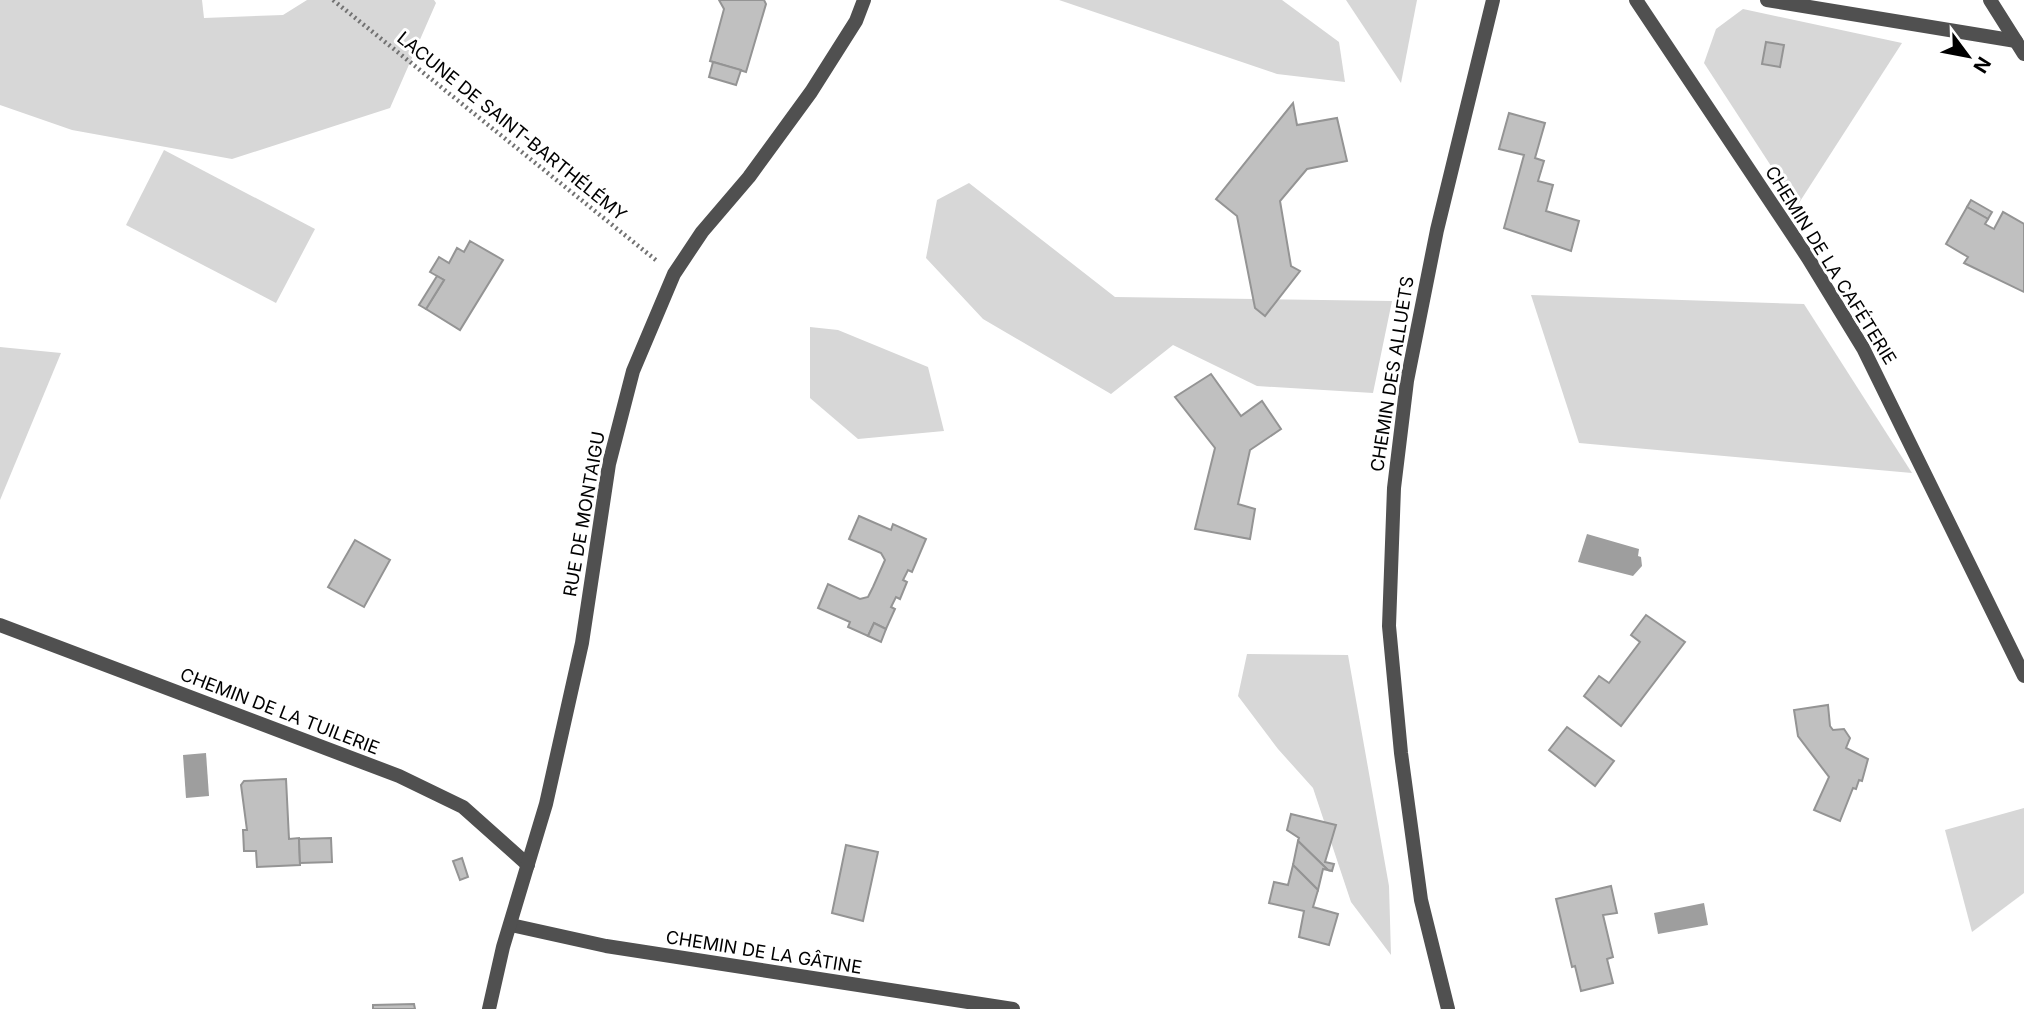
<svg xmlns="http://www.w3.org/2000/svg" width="2024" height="1009" viewBox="0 0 2024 1009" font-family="Inter,sans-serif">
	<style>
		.green { fill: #d7d7d7 }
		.water { fill: #9e9e9e }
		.building { fill: #c0c0c0; stroke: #949494; stroke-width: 2 }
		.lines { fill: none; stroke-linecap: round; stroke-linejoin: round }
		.path { stroke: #727272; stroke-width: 4.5; stroke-dasharray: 2 3.5; stroke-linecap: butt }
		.street { stroke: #505050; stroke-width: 14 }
		.labels { text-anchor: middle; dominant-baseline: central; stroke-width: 6; stroke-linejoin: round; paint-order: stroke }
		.street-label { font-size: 18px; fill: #000; stroke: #fff }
	</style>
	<rect width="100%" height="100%" fill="#fff"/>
	<g class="green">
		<polygon points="0,0 202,0 204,18 283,15 307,0 434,0 436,3 390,108 232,159 72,130 0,105"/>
		<polygon points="1059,0 1282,0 1339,42 1345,82 1277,74"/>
		<polygon points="1346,0 1417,0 1401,83"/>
		<polygon points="1743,9 1902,43 1797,206 1704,63 1716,29"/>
		<polygon points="164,150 315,229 276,303 126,225"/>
		<polygon points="969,183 1115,297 1392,301 1373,393 1257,386 1173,345 1111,394 983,319 926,258 937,200"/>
		<polygon points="1531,295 1804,304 1912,473 1579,443"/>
		<polygon points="810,327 838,330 928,367 944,431 858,439 810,398"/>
		<polygon points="0,347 61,353 0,500"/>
		<polygon points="1247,654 1348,655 1389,886 1391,955 1351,902 1313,788 1278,749 1238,696"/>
		<polygon points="2024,808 2024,893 1972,932 1945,830"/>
	</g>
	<g class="water">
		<polygon points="1587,534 1639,549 1638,556 1641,557 1642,566 1633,576 1578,562"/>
		<polygon points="206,753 209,796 186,798 183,755"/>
		<polygon points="1704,903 1708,925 1658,934 1654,913"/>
	</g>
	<g class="building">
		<polygon points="719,0 764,0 766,4 746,72 710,61 724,9"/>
		<polygon points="1766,42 1784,45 1780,67 1762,64"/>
		<polygon points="713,62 741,70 736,85 709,77"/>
		<polygon points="1293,103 1297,125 1337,118 1347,161 1307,169 1280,201 1291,266 1300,271 1265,316 1255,308 1237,216 1216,199"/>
		<polygon points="1509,113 1545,123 1535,158 1544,161 1538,181 1553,185 1546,211 1579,221 1571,251 1504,228 1524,155 1499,149"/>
		<polygon points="1971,200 1992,212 1988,219 1967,207"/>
		<polygon points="1967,207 1988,219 1985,224 1994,229 2003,212 2024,224 2024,292 1964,263 1968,257 1946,244"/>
		<polygon points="470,241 503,260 460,330 426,309 444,280 430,272 439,257 449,263 457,248 464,252"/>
		<polygon points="437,276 444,280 426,309 419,305"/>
		<polygon points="1211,374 1241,416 1262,401 1281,429 1250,450 1238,504 1255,509 1250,539 1195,529 1215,448 1175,397"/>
		<polygon points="859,516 891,530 893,524 926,539 912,572 908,570 903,580 907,582 900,599 896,597 891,607 895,609 886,629 874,623 868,636 848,627 850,622 818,608 828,584 860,599 868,597 873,587 885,560 881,553 849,539"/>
		<polygon points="355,540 390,560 364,607 328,587"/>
		<polygon points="1646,615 1685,642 1621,726 1584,696 1599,676 1609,683 1640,642 1631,635"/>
		<polygon points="874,623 886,629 881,642 868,636"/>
		<polygon points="1828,705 1830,726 1833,730 1844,729 1850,738 1846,748 1868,759 1862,781 1859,780 1856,789 1853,788 1840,821 1814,810 1829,777 1798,736 1794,710"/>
		<polygon points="1567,727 1614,761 1595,786 1549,750"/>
		<polygon points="286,779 289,839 299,838 300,865 257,867 256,851 244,851 243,830 247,830 241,785 244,781"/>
		<polygon points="1291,814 1336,825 1325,862 1334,864 1332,871 1328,870 1298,841 1299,838 1287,830"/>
		<polygon points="331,838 332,862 300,863 299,839"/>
		<polygon points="1298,841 1328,870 1323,869 1318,890 1293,865"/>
		<polygon points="846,845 878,852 863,921 832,913"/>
		<polygon points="462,858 468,877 460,880 453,861"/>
		<polygon points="1293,865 1318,890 1313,907 1338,914 1329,945 1299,937 1304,911 1269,903 1274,882 1288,885"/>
		<polygon points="1611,886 1617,913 1603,915 1613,957 1607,959 1613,983 1581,991 1575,966 1572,967 1556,899"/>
		<polygon points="414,1004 415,1009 373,1009 373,1005"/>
	</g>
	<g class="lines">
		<polyline class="path" points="333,0 657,261"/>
		<g class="street">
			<polyline points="1636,0 1808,258 1863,348 2024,676"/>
			<polyline points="1767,0 2016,41"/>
			<polyline points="1990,0 2024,54"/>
			<polyline points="0,625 399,776 463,807 528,865"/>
			<polyline points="511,925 606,946 1013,1009"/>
			<polyline points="489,1009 503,947 546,804 582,643 609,464 633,371 674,274 702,232 749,177 811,92 856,21 864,0"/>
			<polyline points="1448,1009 1421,900 1401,753 1389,626 1394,488 1407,381 1437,230 1493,0"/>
		</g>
	</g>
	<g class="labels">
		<g class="street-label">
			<text transform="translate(512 126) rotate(39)">LACUNE DE SAINT-BARTHÉLÉMY</text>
			<text transform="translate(1831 265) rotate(58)">CHEMIN DE LA CAFÉTERIE</text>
			<text transform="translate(1392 374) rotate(-81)">CHEMIN DES ALLUETS</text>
			<text transform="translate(584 514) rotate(-80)">RUE DE MONTAIGU</text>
			<text transform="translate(280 711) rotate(21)">CHEMIN DE LA TUILERIE</text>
			<text transform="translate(764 952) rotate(9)">CHEMIN DE LA GÂTINE</text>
		</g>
	</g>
	<g transform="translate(1968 56) rotate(122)" stroke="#ffffff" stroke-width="5" paint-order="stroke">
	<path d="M0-5L12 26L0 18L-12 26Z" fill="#000000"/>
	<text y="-10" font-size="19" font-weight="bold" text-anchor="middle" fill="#000000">N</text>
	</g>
</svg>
